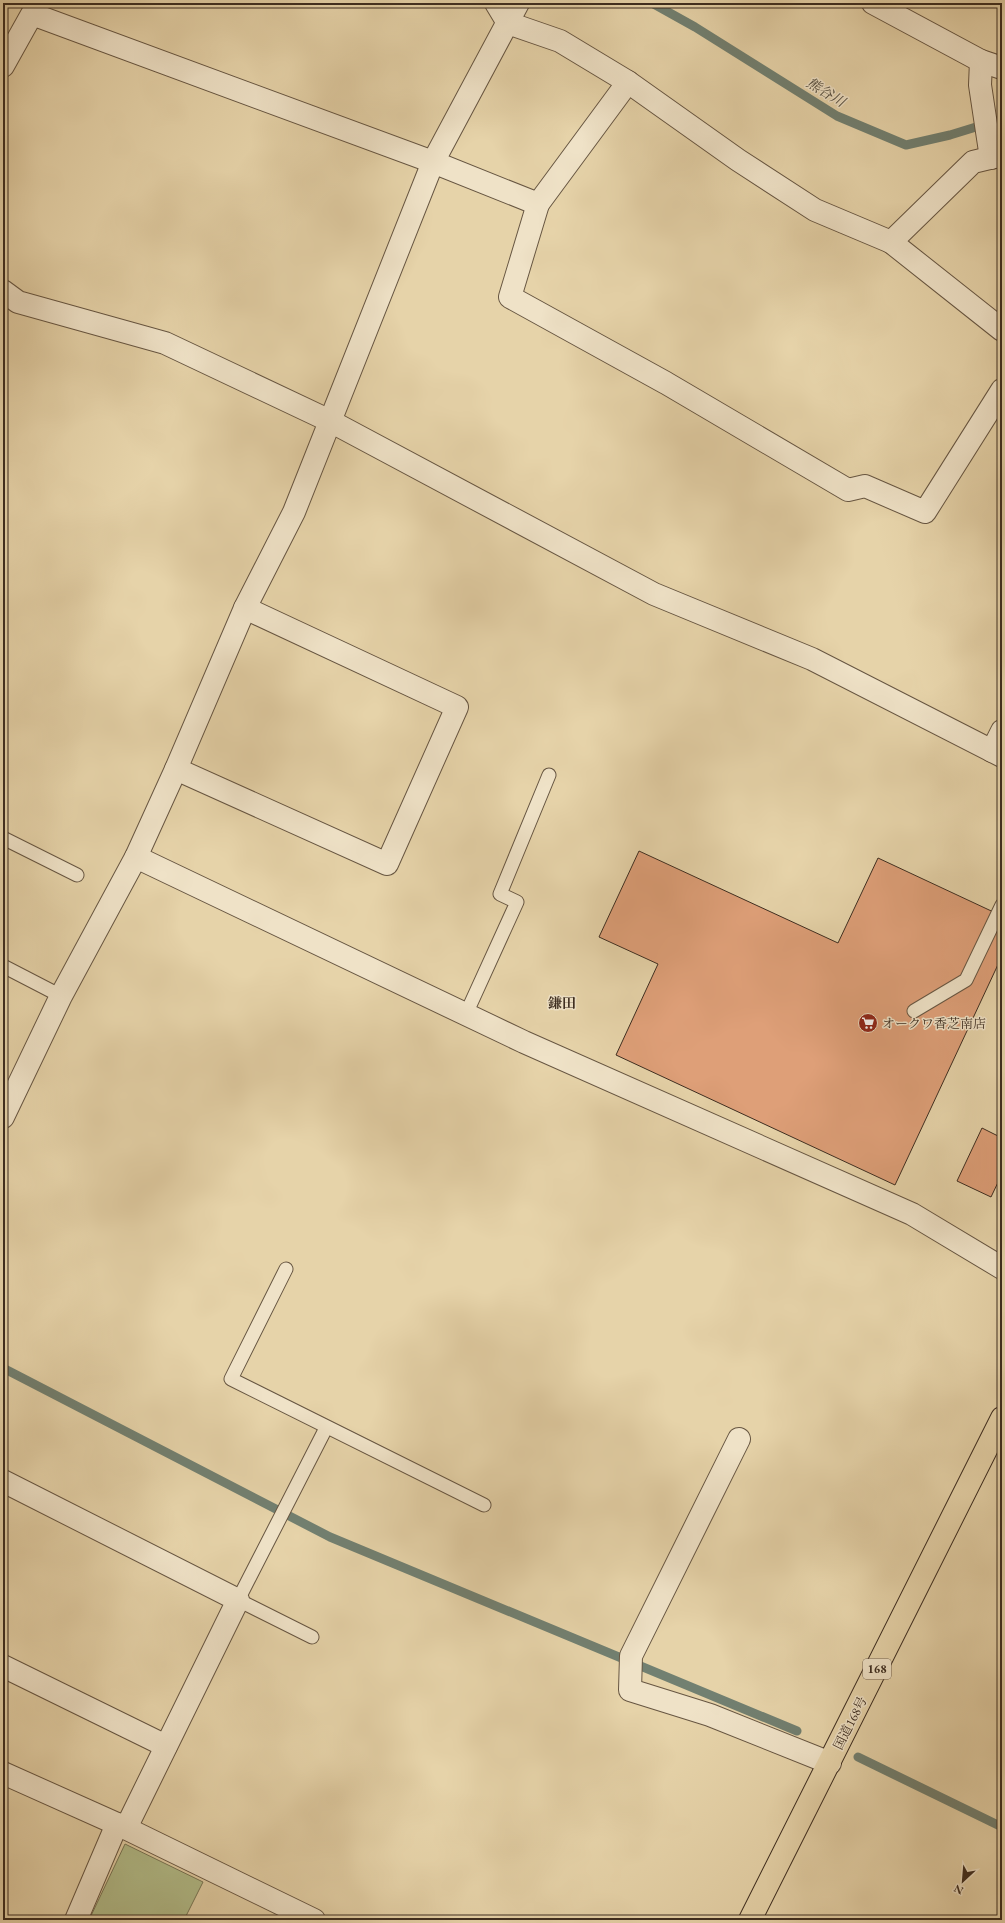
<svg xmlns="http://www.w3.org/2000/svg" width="1005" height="1923" viewBox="0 0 1005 1923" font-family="'EB Garamond','Noto Serif JP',serif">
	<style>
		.green { fill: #b2bd8a; stroke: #787555 }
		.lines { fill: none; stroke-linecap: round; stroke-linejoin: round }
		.stream { stroke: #728071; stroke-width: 9 }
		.building { fill: #de9f78; stroke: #3d2d20 }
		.lane-casing { stroke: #675642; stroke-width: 15 }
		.street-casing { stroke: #675642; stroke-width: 24 }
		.highway-casing { stroke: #3d2d20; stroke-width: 24 }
		.lane { stroke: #efe2c7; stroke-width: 13 }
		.street { stroke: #efe2c7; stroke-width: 22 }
		.highway { stroke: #e6d3a9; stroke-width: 22 }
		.labels { text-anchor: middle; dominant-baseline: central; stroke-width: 3; stroke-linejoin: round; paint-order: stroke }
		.shield { fill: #efe2c7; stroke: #726352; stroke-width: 1 }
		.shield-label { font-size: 12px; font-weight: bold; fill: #3d2d20 }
		.poi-label { font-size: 13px; fill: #3d2d20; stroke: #efe2c7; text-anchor: start }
		.street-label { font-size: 13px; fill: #3d2d20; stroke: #efe2c7 }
		.water-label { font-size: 14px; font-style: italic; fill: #4f493b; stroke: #efe2c7 }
		.neighbourhood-label { font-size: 14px; font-weight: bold; fill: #3d2d20; stroke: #efe2c7 }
	</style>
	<rect width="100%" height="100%" fill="#e6d3a9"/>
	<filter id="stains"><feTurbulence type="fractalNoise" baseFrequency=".005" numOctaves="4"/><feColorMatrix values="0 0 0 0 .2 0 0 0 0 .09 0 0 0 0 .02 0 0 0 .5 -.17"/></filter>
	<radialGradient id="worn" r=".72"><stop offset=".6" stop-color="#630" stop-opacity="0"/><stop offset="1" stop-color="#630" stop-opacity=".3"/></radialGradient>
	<polygon class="green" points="125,1844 203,1882 184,1920 89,1920"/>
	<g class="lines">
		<g class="stream">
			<polyline points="652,3 695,27 837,116 906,145 950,135 1002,119"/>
			<polyline points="3,1368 330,1537 797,1731"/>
			<polyline points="858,1757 1002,1827"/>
		</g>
	</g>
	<g class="building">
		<polygon points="639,851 838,943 878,858 1002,916 1002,956 895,1185 616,1055 658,964 599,937"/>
		<polygon points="982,1128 1002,1138 1002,1174 991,1197 957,1181"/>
	</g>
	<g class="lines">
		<defs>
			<g id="lane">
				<polyline points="3,838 77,875"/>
				<polyline points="3,966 61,996"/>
				<polyline points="914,1011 966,980 1002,905"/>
				<polyline points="466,1014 517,902 500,894 549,775"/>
				<polyline points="286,1269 231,1379 484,1505"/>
				<polyline points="312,1637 238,1600 326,1428"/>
			</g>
			<g id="street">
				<polyline points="496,3 508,23 560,41 628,82 738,160 815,210 891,242 1002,330"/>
				<polyline points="873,3 981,61 980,85 991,158"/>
				<polyline points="981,61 1002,68"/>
				<polyline points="3,66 32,14 433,162 538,204 628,82"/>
				<polyline points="538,204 510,297 666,383 848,490 865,486 925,512 1002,390"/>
				<polyline points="891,242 973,162 1002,155"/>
				<polyline points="3,291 18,302 165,343 330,421 654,594 812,659 1002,756"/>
				<polyline points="992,751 1002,731"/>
				<polyline points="176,769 387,864 457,707 245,608"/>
				<polyline points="136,857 524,1042 912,1214 1002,1268"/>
				<polyline points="3,1117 61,996 136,857 176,769 245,608 294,512 433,162 518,3"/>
				<polyline points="739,1439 631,1656 630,1690 710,1715 830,1763"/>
				<polyline points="3,1481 238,1600 126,1828"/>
				<polyline points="3,1666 166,1746"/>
				<polyline points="3,1773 117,1824 314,1920"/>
				<polyline points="76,1920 117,1824"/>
			</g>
			<polyline id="highway" points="750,1920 1002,1418"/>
		</defs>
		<use href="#lane" class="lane-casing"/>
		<use href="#street" class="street-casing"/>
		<use href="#highway" class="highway-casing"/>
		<use href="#lane" class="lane"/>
		<use href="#street" class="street"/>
		<use href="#highway" class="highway"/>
	</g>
	<defs>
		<symbol id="supermarket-disc" viewBox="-11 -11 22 22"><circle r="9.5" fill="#8f2418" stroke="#efe2c7"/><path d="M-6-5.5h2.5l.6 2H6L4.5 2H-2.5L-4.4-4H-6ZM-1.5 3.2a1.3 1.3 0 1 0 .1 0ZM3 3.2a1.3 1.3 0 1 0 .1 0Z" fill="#fff"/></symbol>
	</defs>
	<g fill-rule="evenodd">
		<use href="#supermarket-disc" x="857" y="1012" width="22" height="22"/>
	</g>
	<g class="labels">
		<rect class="shield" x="863" y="1659" width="28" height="20" rx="3"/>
		<g class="shield-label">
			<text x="877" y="1669">168</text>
		</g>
		<g class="poi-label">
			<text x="882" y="1023">オークワ香芝南店</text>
		</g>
		<g class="street-label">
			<text transform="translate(850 1723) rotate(-63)">国道168号</text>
		</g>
		<g class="water-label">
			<text transform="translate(826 92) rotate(31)">熊谷川</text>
		</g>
		<g class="neighbourhood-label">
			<text x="562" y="1003">鎌田</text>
		</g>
	</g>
	<rect width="1005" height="1923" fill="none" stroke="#e6d3a9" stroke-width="16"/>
	<rect x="4" y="4" width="997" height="1915" fill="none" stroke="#3d2d20" stroke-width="2"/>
	<rect x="8" y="8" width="989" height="1907" fill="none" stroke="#3d2d20"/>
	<g transform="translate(963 1881) rotate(206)" stroke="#efe2c7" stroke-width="3" paint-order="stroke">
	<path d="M0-3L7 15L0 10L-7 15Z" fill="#3d2d20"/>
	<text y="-6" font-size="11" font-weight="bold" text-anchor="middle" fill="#3d2d20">N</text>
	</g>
	<rect width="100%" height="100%" filter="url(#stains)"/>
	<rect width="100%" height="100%" fill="url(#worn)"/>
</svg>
